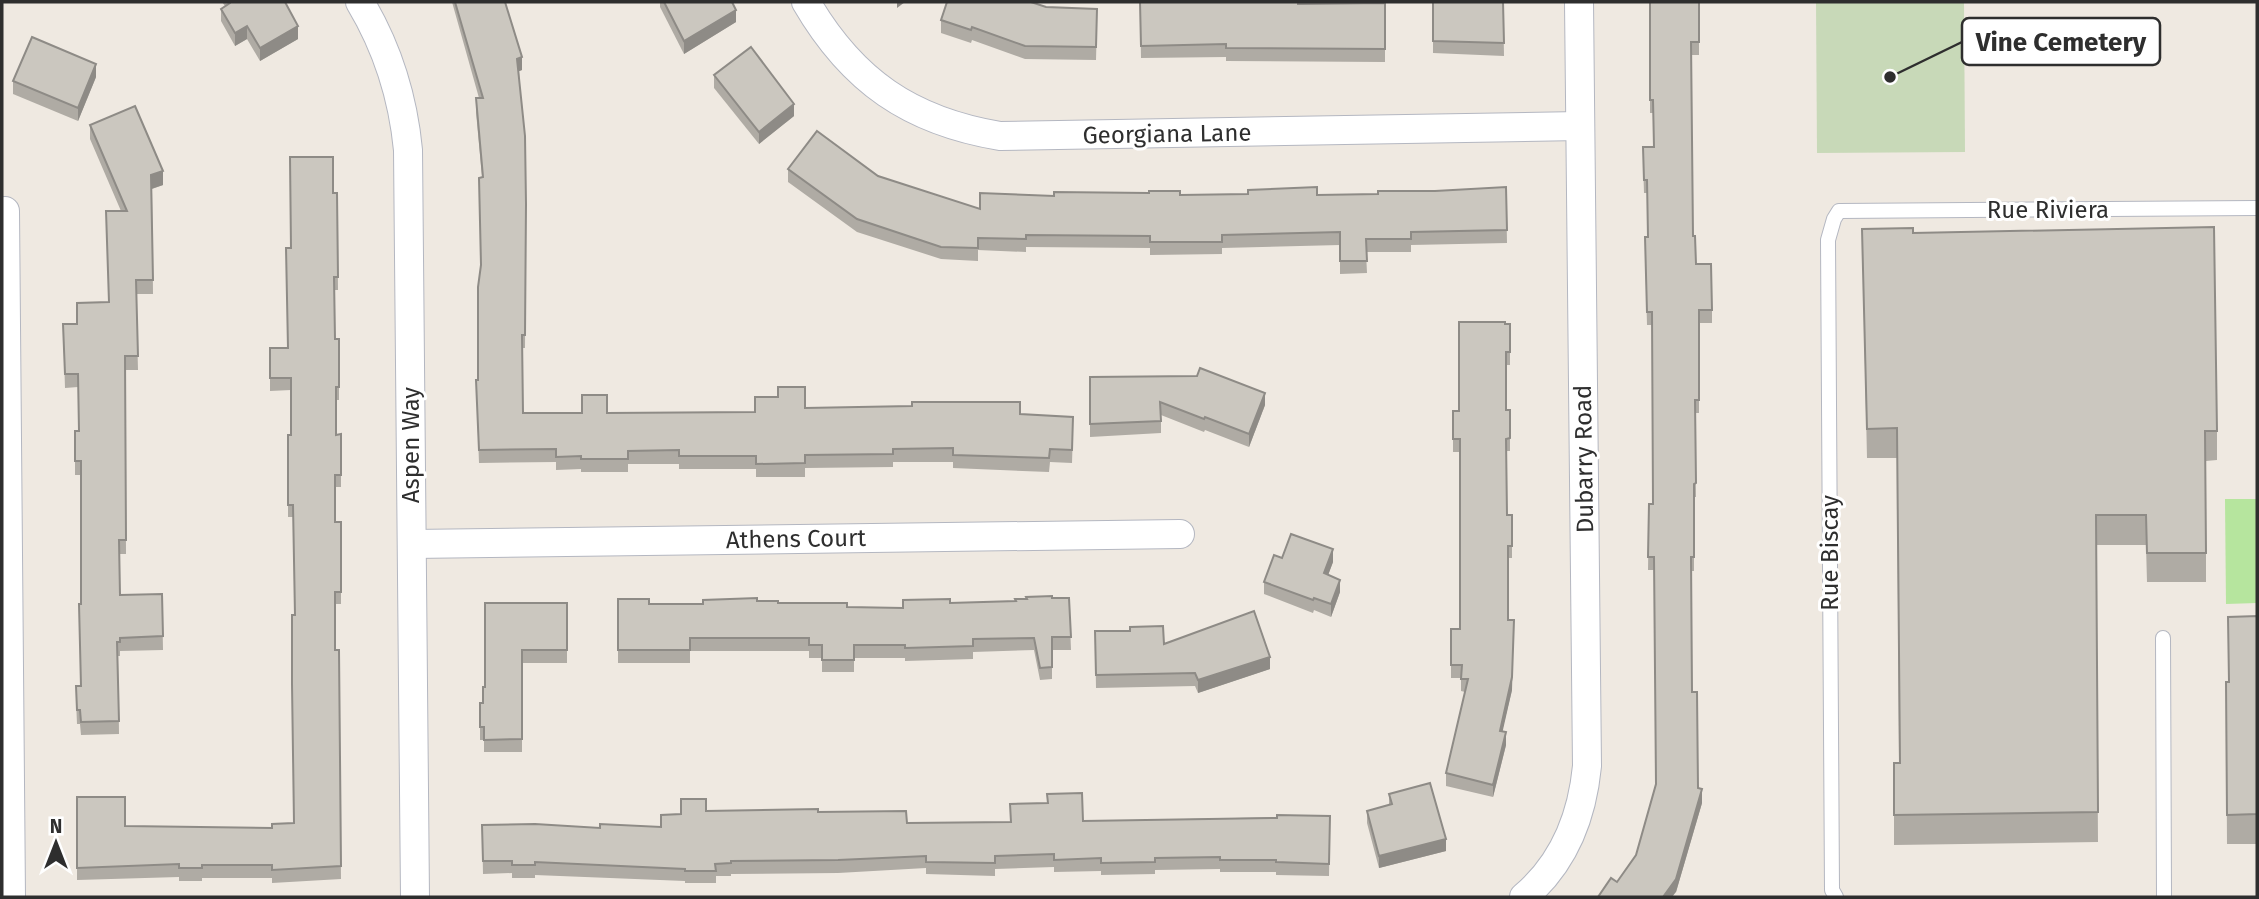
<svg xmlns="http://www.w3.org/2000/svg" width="2259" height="899" viewBox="0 0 2259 899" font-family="'Fira Sans',sans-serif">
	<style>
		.green { fill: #b6e59e }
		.cemetery { fill: #c8d9b8 }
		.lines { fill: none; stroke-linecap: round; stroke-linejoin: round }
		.lane-casing { stroke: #b4b7c1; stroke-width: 16 }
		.street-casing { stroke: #b4b7c1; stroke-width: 30 }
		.lane { stroke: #fff; stroke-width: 14 }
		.street { stroke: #fff; stroke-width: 28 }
		.wall { fill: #afaba4 }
		.shaded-wall { fill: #8e8b86 }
		.building { fill: #cbc7bf; stroke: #8e8b86; stroke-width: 2 }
		.labels { text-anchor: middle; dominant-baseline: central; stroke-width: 6; stroke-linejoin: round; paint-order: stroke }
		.street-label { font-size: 24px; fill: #2e2e2e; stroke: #fff }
		.leader { fill: none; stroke: #2e2e2e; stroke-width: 2.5 }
		.callout-dot { fill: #2e2e2e; stroke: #fff; stroke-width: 2.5 }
		.callout { fill: #fff; stroke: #2e2e2e; stroke-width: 2.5 }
		.callout-label { font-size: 26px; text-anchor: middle; font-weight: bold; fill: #2e2e2e }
	</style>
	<rect width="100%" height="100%" fill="#efe9e1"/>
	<polygon class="green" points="2225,499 2257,499 2257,603 2226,604"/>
	<polygon class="cemetery" points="1816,2 1964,2 1965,152 1817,153"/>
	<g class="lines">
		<defs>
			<g id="lane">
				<polyline points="2163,638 2164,897"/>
				<polyline points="1836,897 1832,890 1828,240 1834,219 1839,211 2257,208"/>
			</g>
			<g id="street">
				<path d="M360 2C387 47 403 98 408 150L415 897"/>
				<path d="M806 2C852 81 910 121 1000 136L1580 126"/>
				<polyline points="5,211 11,897"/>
				<polyline points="412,544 1180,534"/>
				<path d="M1524 897C1564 863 1582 818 1587 766L1579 2"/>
			</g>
		</defs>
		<use href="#lane" class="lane-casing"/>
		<use href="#street" class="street-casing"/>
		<use href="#lane" class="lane"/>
		<use href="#street" class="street"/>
	</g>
	<g class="wall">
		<polygon points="222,2 285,2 298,39 260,61 247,39 235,46 221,21 221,9 225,6"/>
		<polygon points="452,2 505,2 522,70 519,71 526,204 525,348 522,348 523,413 755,412 805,408 1020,414 1073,430 1072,463 1050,462 1049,472 953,468 953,462 893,462 893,467 805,468 805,477 756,477 756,469 679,469 679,464 628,464 628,472 581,472 581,469 556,470 556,462 479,463 476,380 478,380 482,177 476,112 476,98 479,98"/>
		<polygon points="660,2 664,2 736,22 684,54 660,7"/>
		<polygon points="1140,2 1385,3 1385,62 1226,61 1226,57 1141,58"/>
		<polygon points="1433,2 1503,2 1504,56 1433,53"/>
		<polygon points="1650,2 1699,2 1699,55 1691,55 1693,236 1696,264 1712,310 1712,323 1699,323 1699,413 1695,413 1696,497 1694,497 1694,571 1691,571 1692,692 1698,788 1702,803 1676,892 1617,882 1636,855 1656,784 1654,570 1648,570 1649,504 1653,504 1652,325 1647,325 1645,251 1648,237 1647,193 1644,193 1643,160 1654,147 1653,113 1650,113"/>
		<polygon points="1046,7 1097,22 1096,60 1025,59 972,40 971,43 941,33 941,20"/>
		<polygon points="714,75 794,116 759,144 714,88"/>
		<polygon points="96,77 78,121 13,94 13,81"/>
		<polygon points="90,125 163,185 152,189 153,294 136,294 138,370 125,370 126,554 119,554 120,595 162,594 163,650 120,651 120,656 118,656 119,734 81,735 80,724 77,724 76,700 80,686 81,604 81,475 75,475 75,431 78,431 78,387 65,388 63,324 77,324 109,302 121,211 90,139"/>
		<polygon points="788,169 878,176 980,209 1054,196 1378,194 1506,187 1507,243 1411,245 1411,252 1366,252 1367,273 1340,274 1340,245 1222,248 1222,254 1150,255 1150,248 1026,247 1026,252 978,250 978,261 941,259 857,232 788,182"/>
		<polygon points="333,193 337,193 338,290 334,290 335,339 339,339 339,400 336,400 336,435 341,434 341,487 335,487 335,522 341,522 341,604 335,604 335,650 339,650 341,879 272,883 272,878 202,878 202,881 179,881 179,877 77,880 77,797 125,826 272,828 294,823 295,615 293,517 288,517 288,448 291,435 291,390 270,391 270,348 287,348 291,248"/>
		<polygon points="1862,229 1913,233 2217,431 2217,460 2206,461 2206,582 2147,582 2146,545 2096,545 2098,842 1894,845 1894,763 1899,763 1897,458 1867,458"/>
		<polygon points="1505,324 1510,324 1510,365 1506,365 1506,410 1510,438 1510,451 1506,451 1507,515 1512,515 1512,558 1508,558 1508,620 1512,690 1502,731 1506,745 1493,797 1446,786 1446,773 1465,692 1461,691 1461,678 1451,678 1451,629 1460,629 1460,452 1453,452 1453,423"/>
		<polygon points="1090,377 1265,405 1249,447 1205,430 1204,432 1161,415 1161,433 1090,437"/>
		<polygon points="1282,558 1333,562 1328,575 1340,592 1331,617 1314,610 1313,613 1264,594 1264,582"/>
		<polygon points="1052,598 1069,598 1071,650 1052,650 1052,679 1040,680 1034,650 973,652 973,659 905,661 905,658 854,658 854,672 822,672 822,658 809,658 809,651 690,651 690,663 618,663 618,599 649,604 703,604 757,601 778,603 847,607 903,608 950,603 1015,601"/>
		<polygon points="567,603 567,663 522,663 522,752 484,752 484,740 480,740 480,716 483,703 485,687"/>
		<polygon points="2257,616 2257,844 2227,844 2226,682 2229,682"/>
		<polygon points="1095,631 1164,644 1270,669 1198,693 1195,686 1096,688"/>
		<polygon points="1389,794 1446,851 1379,868 1367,823 1367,811 1389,805"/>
		<polygon points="706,811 818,812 907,823 1083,821 1330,816 1329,876 1276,875 1276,872 1220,872 1220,869 1155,870 1155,874 1101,875 1101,871 1054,872 1054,867 995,869 995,876 926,874 926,868 838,873 731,874 731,876 716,876 716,883 685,883 685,881 535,875 535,878 512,878 512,873 483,874 482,825 600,828 661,827 681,814"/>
	</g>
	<g class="shaded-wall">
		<polygon points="897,2 905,2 897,8"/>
		<polygon points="736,10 736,22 684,54 684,41"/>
		<polygon points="247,26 247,39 235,46 235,33"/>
		<polygon points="298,26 298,39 260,61 260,48"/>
		<polygon points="522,57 522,70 517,72 517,59"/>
		<polygon points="96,64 96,77 78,121 78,108"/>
		<polygon points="794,104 794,116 759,144 759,132"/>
		<polygon points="163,171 163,185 151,189 151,175"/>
		<polygon points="1265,393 1265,405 1249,447 1249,434"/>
		<polygon points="1333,549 1333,562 1324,586 1324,573"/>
		<polygon points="1340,580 1340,592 1331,617 1331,604"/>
		<polygon points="1514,620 1512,690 1500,743 1500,731"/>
		<polygon points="1270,657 1270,669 1198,693 1198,680"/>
		<polygon points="1506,732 1506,745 1493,797 1493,785"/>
		<polygon points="1702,789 1702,803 1676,892 1672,897 1663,897"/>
		<polygon points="1446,839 1446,851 1379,868 1379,856"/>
	</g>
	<g class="building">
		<polygon points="230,2 285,2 298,26 260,48 247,26 235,33 221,9 230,3"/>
		<polygon points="455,2 505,2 522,57 517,59 525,136 526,204 525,335 522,335 523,413 582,413 582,395 607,395 607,413 755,412 755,397 778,397 778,387 805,387 805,408 912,406 912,402 1020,402 1020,414 1073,417 1072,450 1050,449 1049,458 953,455 953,448 893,449 893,454 805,455 805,463 756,464 756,456 679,456 679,450 628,451 628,459 581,459 581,456 556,457 556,449 479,450 476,380 478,380 478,287 481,265 479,178 483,177 476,98 483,98"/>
		<polygon points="664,2 732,2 736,10 684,41"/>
		<polygon points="947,2 1031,2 1046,7 1097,9 1096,47 1025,46 972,27 971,30 941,20"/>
		<polygon points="1140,2 1298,2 1298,4 1385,3 1385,49 1226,48 1226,44 1141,46"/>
		<polygon points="1433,2 1503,2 1504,43 1433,41"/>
		<polygon points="1650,2 1699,2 1699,42 1691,42 1693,236 1695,236 1696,264 1711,264 1712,310 1699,310 1699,400 1695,400 1696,483 1694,484 1694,557 1691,557 1692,692 1697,692 1698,788 1702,789 1676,879 1663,897 1598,897 1611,878 1617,882 1636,855 1656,784 1654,557 1648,557 1649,504 1653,504 1652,312 1647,312 1645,237 1648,237 1647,180 1644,180 1643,147 1654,147 1653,100 1650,100"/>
		<polygon points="32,37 96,64 78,108 13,81"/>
		<polygon points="751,47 794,104 759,132 714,75"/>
		<polygon points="135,106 163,171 151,175 153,280 136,280 138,356 125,356 126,540 119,540 120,595 162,594 163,636 120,638 120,642 117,642 119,721 81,722 80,710 77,710 76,686 81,686 79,604 81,604 81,461 75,461 75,431 79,431 78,374 65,374 63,324 77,324 77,303 109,302 106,211 127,211 90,125"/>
		<polygon points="817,131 878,176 980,209 980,193 1054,196 1054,192 1149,193 1149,191 1180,191 1180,195 1248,194 1248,190 1317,187 1317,195 1378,194 1378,191 1435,191 1506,187 1507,230 1411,232 1411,239 1366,239 1367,261 1340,261 1340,232 1222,235 1222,242 1150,242 1150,236 1026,235 1026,239 978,238 978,248 941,247 857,219 788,169"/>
		<polygon points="290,157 333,157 333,193 337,193 338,277 334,277 335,339 339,339 339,387 336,387 336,435 341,434 341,475 335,475 335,522 341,522 341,592 335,592 335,650 339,650 341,866 272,870 272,865 202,865 202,868 179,868 179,864 77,868 77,797 125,797 125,826 272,828 272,824 294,823 292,684 292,615 295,615 293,505 288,505 288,435 291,435 291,378 270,378 270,348 288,348 286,248 291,248"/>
		<polygon points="2214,227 2217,431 2205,431 2206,553 2147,553 2146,515 2096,515 2098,812 1894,815 1894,763 1900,763 1897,428 1867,429 1862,229 1913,228 1913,233"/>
		<polygon points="1459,322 1505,322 1505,324 1510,324 1510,352 1506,352 1506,410 1510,410 1510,438 1506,439 1507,515 1512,515 1512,546 1508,546 1508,620 1514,620 1512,677 1500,731 1506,732 1493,785 1446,773 1468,679 1461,679 1462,665 1451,665 1451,629 1460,629 1460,439 1453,439 1453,411 1459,411"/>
		<polygon points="1200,368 1265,393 1249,434 1205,417 1204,419 1160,402 1161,421 1090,424 1090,377 1197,376"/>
		<polygon points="1291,534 1333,549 1324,573 1340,580 1331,604 1314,598 1313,600 1264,582 1274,555 1282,558"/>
		<polygon points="1052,596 1052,598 1069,598 1071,637 1052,637 1052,667 1040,668 1034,638 973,639 973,646 905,648 905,645 854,645 854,660 822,660 822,645 809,645 809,638 690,638 690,650 618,650 618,599 649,599 649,604 703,604 703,600 757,598 757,601 778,601 778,603 847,603 847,607 903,608 903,600 950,599 950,603 1016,601 1015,599 1027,599 1026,597"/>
		<polygon points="485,603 567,603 567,650 522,650 522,739 484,740 484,727 480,727 480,703 483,703 483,687 485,687"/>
		<polygon points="1254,611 1270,657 1198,680 1195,673 1096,675 1095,631 1130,631 1130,627 1163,626 1164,644"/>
		<polygon points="2257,616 2257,814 2227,815 2226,682 2229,682 2228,617"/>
		<polygon points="1430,783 1446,839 1379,856 1367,811 1392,804 1389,794"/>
		<polygon points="1082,793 1083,821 1277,818 1277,815 1330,816 1329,864 1276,862 1276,860 1220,860 1220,857 1155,858 1155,862 1101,863 1101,858 1054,860 1054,854 995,856 995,863 926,862 926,856 838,860 731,861 731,863 715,864 716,871 685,871 685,869 535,862 535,865 512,865 512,861 483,861 482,825 535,824 600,828 600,824 661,827 661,815 681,814 681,799 706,799 706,811 818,809 818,812 906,811 907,823 1011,822 1010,804 1048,803 1047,794"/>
	</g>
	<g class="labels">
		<g class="street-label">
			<text transform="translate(1167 134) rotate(-1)">Georgiana Lane</text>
			<text x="2048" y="210">Rue Riviera</text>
			<text transform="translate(411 445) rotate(-90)">Aspen Way</text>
			<text transform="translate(1584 459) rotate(-91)">Dubarry Road</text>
			<text transform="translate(796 539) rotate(-1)">Athens Court</text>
			<text transform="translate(1830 553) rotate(-90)">Rue Biscay</text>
		</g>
	</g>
	<path class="leader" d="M1890 77L1962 42"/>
	<circle class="callout-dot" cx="1890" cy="77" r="7"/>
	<rect class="callout" x="1962" y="18" width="198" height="47" rx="7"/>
	<g class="callout-label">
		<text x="2061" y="51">Vine Cemetery</text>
	</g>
	<rect width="2259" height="899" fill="none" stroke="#2e2e2e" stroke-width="7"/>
	<g transform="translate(56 843)" stroke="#ffffff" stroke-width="5" paint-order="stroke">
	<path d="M0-5L12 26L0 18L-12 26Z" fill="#2e2e2e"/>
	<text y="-10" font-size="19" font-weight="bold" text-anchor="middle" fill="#2e2e2e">N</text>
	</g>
</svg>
